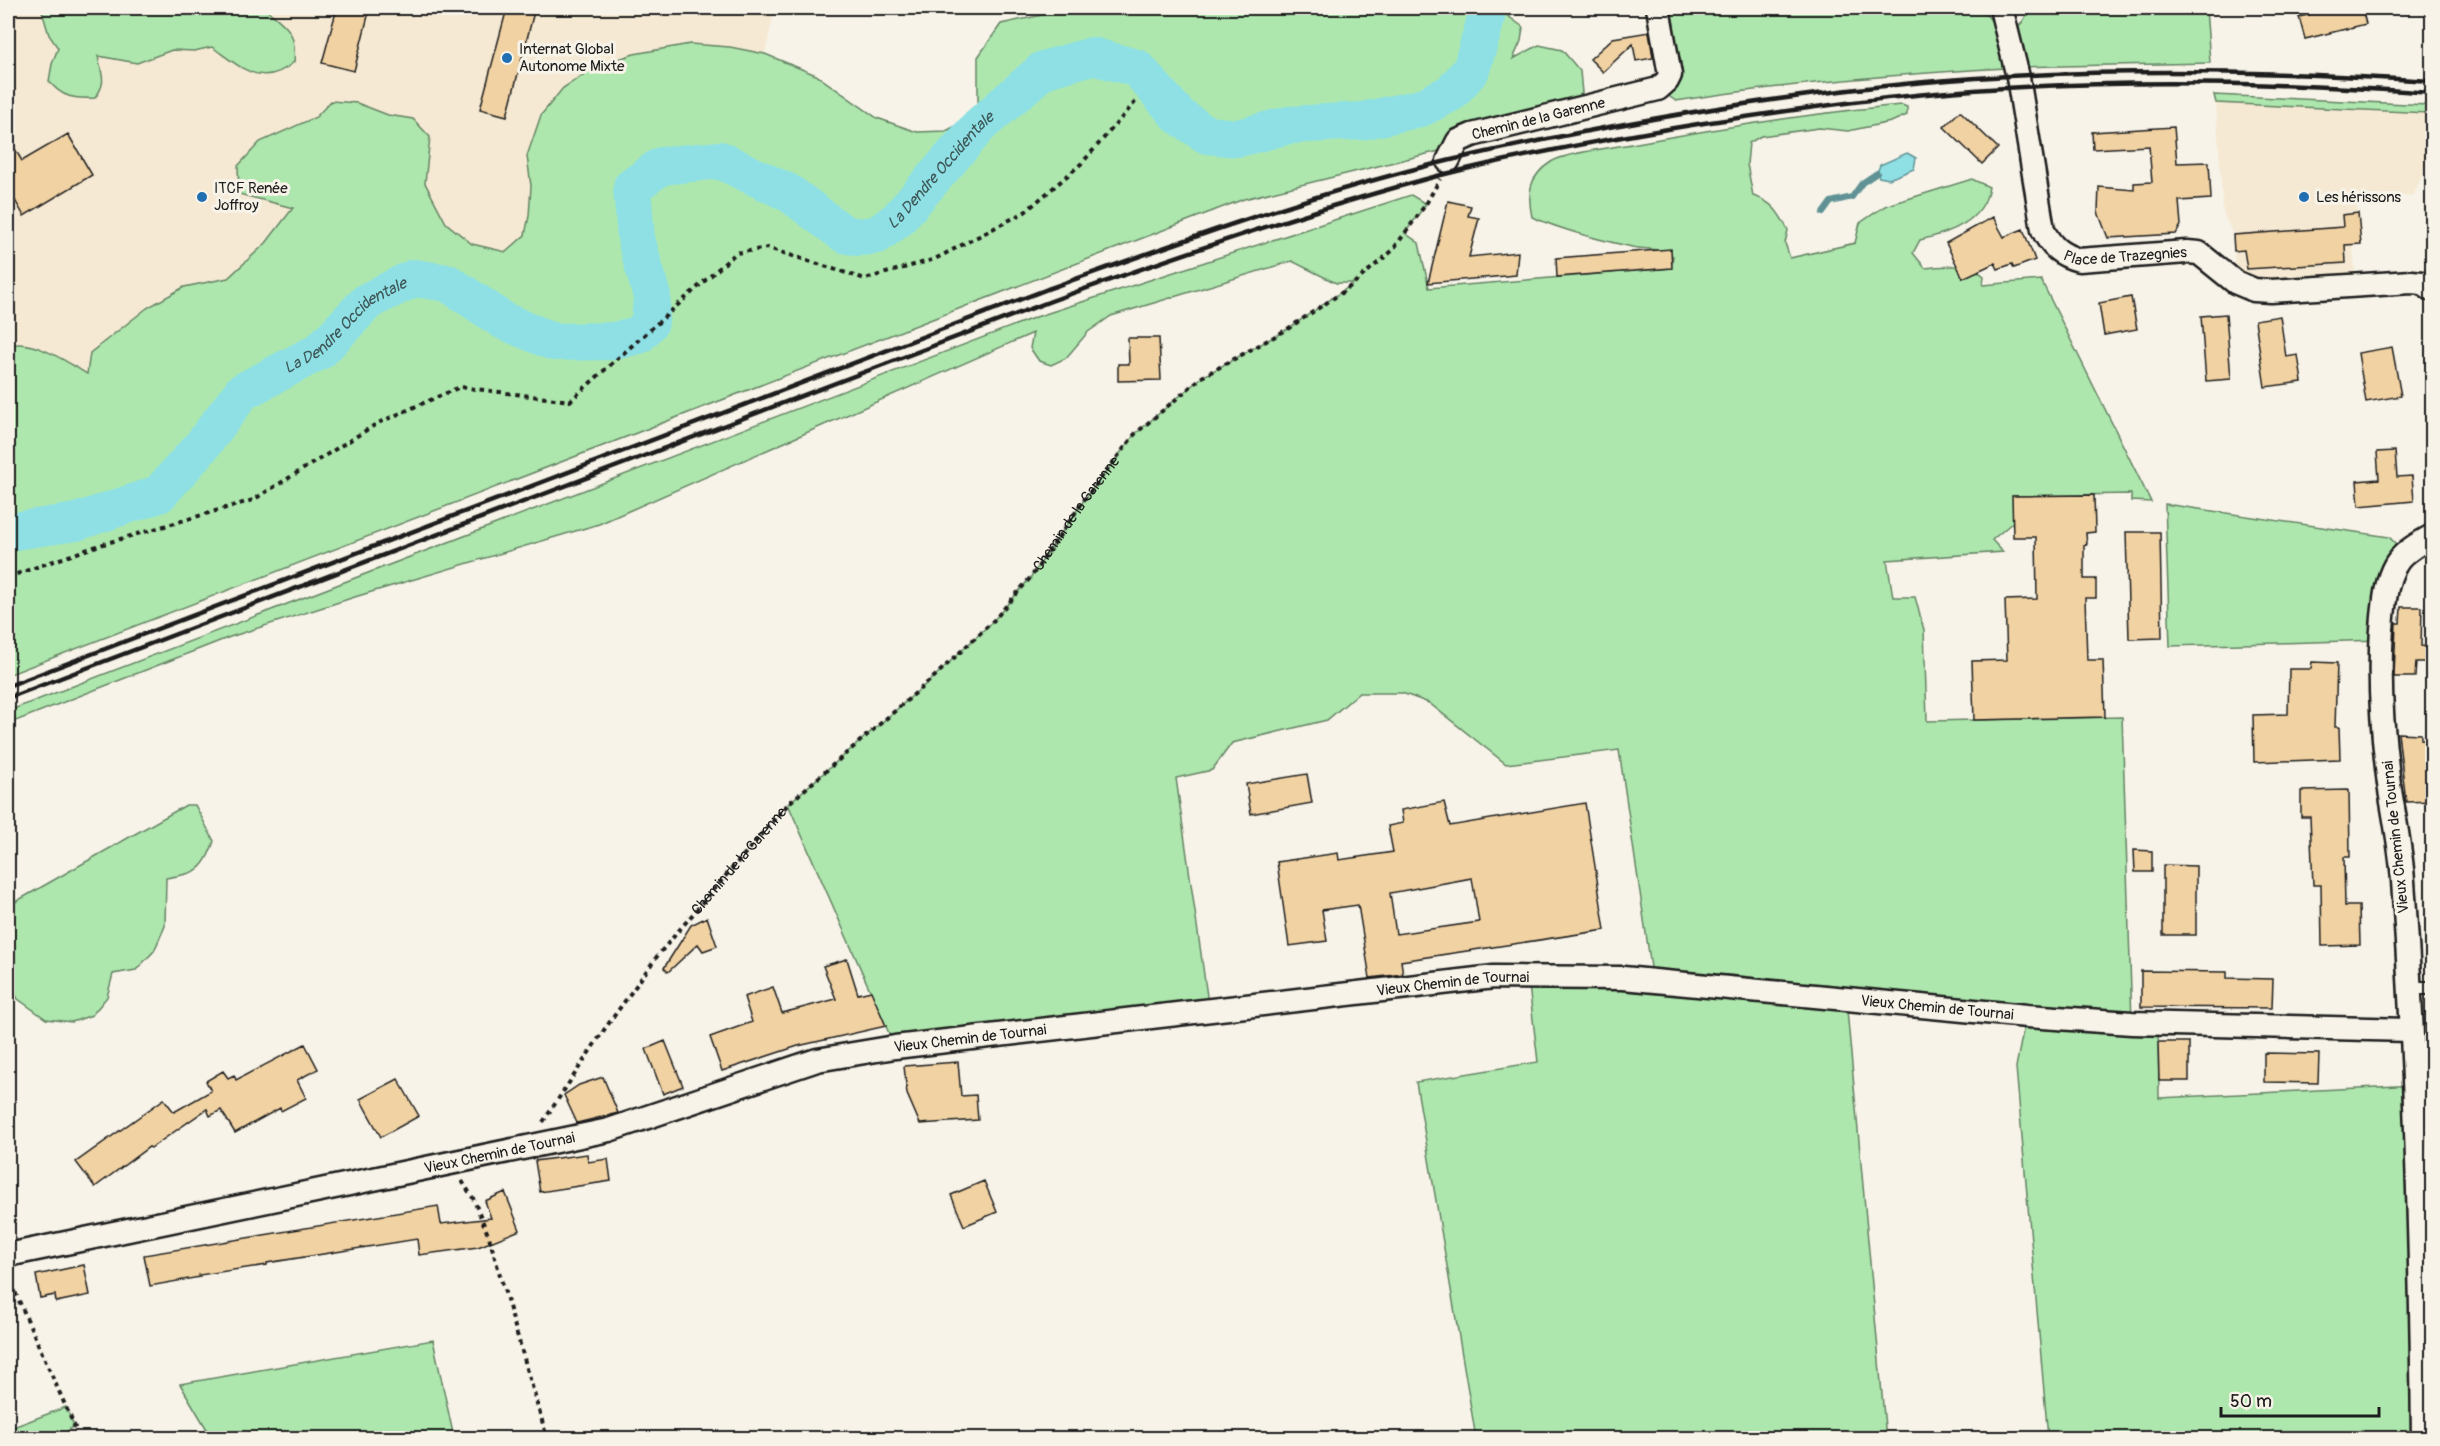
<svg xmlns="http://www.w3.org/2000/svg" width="2440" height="1446" font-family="Pangolin,sans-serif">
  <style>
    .built { fill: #f5e9d3 }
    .green { fill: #ade7ad; stroke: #648264; stroke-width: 1.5 }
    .water { fill: #8ee0e5; stroke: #609295; stroke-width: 1.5 }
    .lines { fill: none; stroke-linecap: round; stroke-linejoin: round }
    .stream { stroke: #609295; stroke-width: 6 }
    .river { stroke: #8ee0e5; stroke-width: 38 }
    .building { fill: #f1d2a3; stroke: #1c1c1c; stroke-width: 1.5; fill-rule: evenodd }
    .lane-casing { stroke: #1c1c1c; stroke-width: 16 }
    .street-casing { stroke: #1c1c1c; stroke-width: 27 }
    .path { stroke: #1c1c1c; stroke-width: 4; stroke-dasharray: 4.5 4.5; stroke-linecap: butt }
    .lane { stroke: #f7f3e8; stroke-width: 12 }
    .street { stroke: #f7f3e8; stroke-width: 22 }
    .rail { stroke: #1c1c1c; stroke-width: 4.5 }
    .poi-dot { fill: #1f6fb2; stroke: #f7f3e8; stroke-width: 2 }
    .labels { text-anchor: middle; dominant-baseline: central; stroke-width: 6; stroke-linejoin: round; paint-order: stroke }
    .poi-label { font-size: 15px; fill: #1c1c1c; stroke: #f7f3e8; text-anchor: start }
    .street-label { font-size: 15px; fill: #1c1c1c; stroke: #f7f3e8 }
    .water-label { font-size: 16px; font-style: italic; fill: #3e5758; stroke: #f7f3e8 }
  </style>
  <rect width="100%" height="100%" fill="#f7f3e8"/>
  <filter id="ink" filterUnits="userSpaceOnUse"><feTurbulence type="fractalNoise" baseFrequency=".0167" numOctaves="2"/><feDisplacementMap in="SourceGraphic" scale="12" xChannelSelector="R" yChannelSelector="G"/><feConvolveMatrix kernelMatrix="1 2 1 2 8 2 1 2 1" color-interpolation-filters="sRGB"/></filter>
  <g filter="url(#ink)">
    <path class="built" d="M 8,8 L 775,8 L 765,54 L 730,47 L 690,44 L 634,54 L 527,156 L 531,186 L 529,216 L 525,235 L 506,252 L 472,244 L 446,223 L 425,184 L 294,208 L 266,242 L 228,278 L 184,287 L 87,374 L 49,352 L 8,346 Z
      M 2216,103 L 2428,113 L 2427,163 L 2414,195 L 2357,199 L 2358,213 L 2353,245 L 2356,286 L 2271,291 L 2235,270 L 2233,235 L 2223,212 Z"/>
    <path class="green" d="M 41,8 L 264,8 C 286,25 297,31 294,62 C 262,90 239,66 212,47 L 194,51 L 172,50 L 137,63 L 98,56 C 101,75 108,81 95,98 C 75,99 62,98 49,81 L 52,64 L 58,48 L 49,35 Z
      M 1074,8 L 1497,8 L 1523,27 L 1521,41 L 1513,59 L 1539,45 L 1562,50 L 1580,71 L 1582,93 L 1570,110 L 1452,136 L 1439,151 L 1244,199 L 8,675 L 8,346 C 30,337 68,362 87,374 L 90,353 L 147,308 L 184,287 L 228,278 L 266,243 L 293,208 L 239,194 L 238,166 L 260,142 L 316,117 L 331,101 L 357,103 L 388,115 L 413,119 L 430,137 L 425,183 L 446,223 L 472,244 L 506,252 L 525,235 L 529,216 L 531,186 L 527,156 L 541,115 L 563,88 L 597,66 L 634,54 L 690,44 L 730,47 L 765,54 L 816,75 L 877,118 L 917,132 L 946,131 L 967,120 L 978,102 L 978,57 L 1001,24 Z
      M 1658,8 L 1975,8 C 1999,17 2002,46 2006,68 C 1896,74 1785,84 1676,101 L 1658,89 L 1667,81 Z
      M 2031,8 L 2206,8 L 2210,63 L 2018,67 L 2019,27 Z
      M 2214,95 L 2428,105 L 2428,113 L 2216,103 Z
      M 1902,105 L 1907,107 L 1907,115 L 1891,122 L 1848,131 L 1819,128 L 1761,136 L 1749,143 L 1747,164 L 1753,196 C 1772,201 1779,213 1788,230 L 1785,243 L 1790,258 L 1855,243 L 1860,223 L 1885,206 L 1972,179 L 1989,187 C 1984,221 1950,233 1920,240 L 1913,253 L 1925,268 C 1945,266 1969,262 1984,276 L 1983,285 L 2041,280 L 2151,502 L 2131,501 L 2131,494 L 2013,496 L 2013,522 L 1992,540 L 2003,552 L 1887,560 L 1893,597 L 1915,597 L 1924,630 L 1927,721 L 2122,717 L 2132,1022 L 2158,1023 L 2159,1098 L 2397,1086 L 2414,1086 L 2415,1093 L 2432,1092 L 2432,1438 L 2048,1438 L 2016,1067 L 2026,1016 L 1846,999 L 1886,1438 L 1476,1438 L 1416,1082 L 1538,1062 L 1528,977 L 1653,981 L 1619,750 L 1506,764 L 1429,703 L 1402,693 L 1359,693 L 1327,720 L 1232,743 L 1212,770 L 1176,778 L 1209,1010 L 895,1047 L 788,804 L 935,676 L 994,620 L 1031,577 L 1084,500 L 1135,434 L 1202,377 L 1286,330 L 1354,283 L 1336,283 L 1292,261 L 1111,316 L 1088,332 L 1066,358 L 1051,365 L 1039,361 L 1030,348 L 1033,333 L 599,524 L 358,596 L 230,637 L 8,724 L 8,711 L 1036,317 L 1411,195 L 1426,204 L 1405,233 L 1419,243 L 1429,288 L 1671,268 L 1673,256 C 1655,246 1646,251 1628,246 C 1596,239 1562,230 1532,217 C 1527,193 1529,176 1551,162 C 1565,153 1609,148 1626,145 C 1718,128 1810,113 1902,105 Z
      M 2165,504 L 2389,537 L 2404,552 L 2381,640 L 2170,646 Z
      M 186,805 L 195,805 L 214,841 C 204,871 197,873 166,878 L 165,926 L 154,951 L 136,970 L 113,974 L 107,997 L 92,1015 L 72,1022 L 46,1019 L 18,999 L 8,981 L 8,906 Z
      M 433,1340 L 454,1438 L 212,1438 L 180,1384 Z
      M 66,1407 L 74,1426 L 66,1432 L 68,1438 L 8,1438 L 8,1429 Z"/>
    <path class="water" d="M 1907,153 L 1916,158 L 1914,169 L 1889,179 L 1879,177 L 1877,173 L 1880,165 Z"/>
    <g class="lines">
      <path class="stream" d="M 1823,213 L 1831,202 L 1852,197 L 1862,183 L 1877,173"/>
      <path class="river" id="s1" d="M 8,532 L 76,522 L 159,494 L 201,447 L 242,392 L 320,351 L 368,301 L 414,278 L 448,283 L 504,321 L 554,342 L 614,341 L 639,335 L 650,322 L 652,296 L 636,239 L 632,187 L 661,166 L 720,160 L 789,193 L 844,234 L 859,237 L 877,235 L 897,220 L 979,126 L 1043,70 L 1092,56 L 1137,68 L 1179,116 L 1207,135 L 1238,138 L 1289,125 L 1362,121 L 1421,108 L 1451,93 L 1471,70 L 1486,19 L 1486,8"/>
    </g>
    <path class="building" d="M 337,8 L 370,8 L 354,71 L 322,63 Z
      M 507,8 L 535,8 L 507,116 L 480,109 Z
      M 2337,8 L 2362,8 L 2366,24 L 2305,39 L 2299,17 Z
      M 1649,32 L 1653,58 L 1636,61 L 1633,44 L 1603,72 L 1590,59 L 1613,38 Z
      M 1960,111 L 1998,148 L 1982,164 L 1944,127 Z
      M 2174,127 L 2177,163 L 2209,162 L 2211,199 L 2179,201 L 2181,225 L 2176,234 L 2108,238 L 2098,212 L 2099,187 L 2134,190 L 2134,183 L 2152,182 L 2149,146 L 2093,149 L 2092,132 Z
      M 68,134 L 92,175 L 24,216 L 8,188 L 8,137 L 22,161 Z
      M 1448,201 L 1471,206 L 1468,216 L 1479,218 L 1469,257 L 1518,252 L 1516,275 L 1428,283 Z
      M 2358,213 L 2361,244 L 2345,245 L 2346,263 L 2247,269 L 2244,250 L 2234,251 L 2233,235 L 2343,227 L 2342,215 Z
      M 1993,217 L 2004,237 L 2023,229 L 2035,260 L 2014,268 L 2012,264 L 1998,269 L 1995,263 L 1963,278 L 1946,243 Z
      M 1671,249 L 1672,268 L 1557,277 L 1556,258 Z
      M 2131,297 L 2137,329 L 2104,335 L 2099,303 Z
      M 2226,314 L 2231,379 L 2206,381 L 2201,316 Z
      M 2280,316 L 2286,357 L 2298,355 L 2302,382 L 2265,387 L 2255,320 Z
      M 1128,338 L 1159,338 L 1161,380 L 1118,381 L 1118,364 L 1129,364 Z
      M 2392,347 L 2401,396 L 2366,402 L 2358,353 Z
      M 2395,451 L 2397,477 L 2412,476 L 2414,501 L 2359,506 L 2357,481 L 2379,479 L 2377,452 Z
      M 2094,495 L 2095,532 L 2086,533 L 2087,544 L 2084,545 L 2084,579 L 2096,579 L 2096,598 L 2085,598 L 2087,660 L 2103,660 L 2105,717 L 1974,720 L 1972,661 L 2007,660 L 2005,600 L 2037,599 L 2036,537 L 2013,537 L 2012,496 Z
      M 2126,532 L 2160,532 L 2162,638 L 2129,639 Z
      M 2401,607 L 2422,607 L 2421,646 L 2433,647 L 2433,662 L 2416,662 L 2415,677 L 2394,677 L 2396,623 L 2400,623 Z
      M 2312,662 L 2337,663 L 2335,727 L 2339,727 L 2340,759 L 2254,762 L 2253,715 L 2288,714 L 2289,669 L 2311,669 Z
      M 2398,733 L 2421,734 L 2421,740 L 2433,740 L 2433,801 L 2406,802 Z
      M 1307,774 L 1312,803 L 1251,814 L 1246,784 Z
      M 2349,790 L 2350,857 L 2344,857 L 2345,906 L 2359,906 L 2360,945 L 2322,946 L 2321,885 L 2313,885 L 2310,817 L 2301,817 L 2301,791 Z
      M 1444,802 L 1450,826 L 1585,803 L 1605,930 L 1401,961 L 1403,974 L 1370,978 L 1358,905 L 1322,910 L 1327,941 L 1289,946 L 1277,862 L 1338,853 L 1339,860 L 1393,852 L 1388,826 L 1403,823 L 1401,810 ZM 1472,878 L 1479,922 L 1396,934 L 1390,893 Z
      M 2134,850 L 2152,851 L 2152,872 L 2135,872 Z
      M 2163,865 L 2196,866 L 2196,935 L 2163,935 Z
      M 707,917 L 717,946 L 703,951 L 698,944 L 668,972 L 664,968 L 691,925 Z
      M 847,959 L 858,994 L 871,991 L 886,1026 L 798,1046 L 722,1071 L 710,1037 L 752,1022 L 744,997 L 773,987 L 782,1013 L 836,999 L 823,966 Z
      M 2141,971 L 2227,972 L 2227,978 L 2273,979 L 2272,1008 L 2141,1007 Z
      M 665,1041 L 683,1086 L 663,1094 L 646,1049 Z
      M 2158,1042 L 2189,1042 L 2189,1081 L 2159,1081 Z
      M 305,1044 L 318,1069 L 297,1080 L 306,1098 L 281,1111 L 280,1108 L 235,1133 L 221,1110 L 210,1116 L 207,1109 L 151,1148 L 149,1147 L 95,1187 L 76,1162 L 164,1099 L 174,1112 L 211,1091 L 206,1081 L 223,1071 L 228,1078 L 234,1075 L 236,1080 Z
      M 2264,1053 L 2319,1054 L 2318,1083 L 2264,1082 Z
      M 958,1062 L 961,1096 L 976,1095 L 978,1120 L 920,1124 L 907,1094 L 904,1066 Z
      M 603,1077 L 618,1113 L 577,1123 L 564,1095 L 579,1085 Z
      M 398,1079 L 419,1116 L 381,1137 L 360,1099 Z
      M 587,1154 L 588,1162 L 608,1159 L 611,1181 L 540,1192 L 535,1161 Z
      M 984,1181 L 997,1212 L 964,1226 L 951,1195 Z
      M 505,1192 L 520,1230 L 478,1247 L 419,1255 L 417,1239 L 267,1263 L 267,1265 L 199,1275 L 200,1277 L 150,1286 L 144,1255 L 438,1206 L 441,1224 L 491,1218 L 485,1201 Z
      M 84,1265 L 90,1295 L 56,1302 L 55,1295 L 40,1298 L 36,1275 Z"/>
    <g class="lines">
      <defs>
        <path id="lane" d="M 2408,988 L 2432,988"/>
        <g id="street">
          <path id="s3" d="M 2001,8 L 2018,77 L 2043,230 C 2051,247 2061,255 2079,260 L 2187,252 L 2199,253 L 2235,282 L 2254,290 L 2271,291 L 2411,282 L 2422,283 L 2432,290"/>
          <path id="s4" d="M 1448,161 L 1458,141 L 1472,135 L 1658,89 L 1667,81 L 1670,75 L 1658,8"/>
          <path id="s5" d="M 8,1255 L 609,1130 L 817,1060 L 895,1047 L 1494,977 L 1623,978 L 2027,1016 L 2132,1023 L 2410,1030"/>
          <path d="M 2423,1438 C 2421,1253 2416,1066 2403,881 C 2401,849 2394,816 2389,784 C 2381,724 2377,659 2385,599 C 2390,562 2401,553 2432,536"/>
        </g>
      </defs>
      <use href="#lane" class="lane-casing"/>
      <use href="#street" class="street-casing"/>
      <g class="path">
        <path d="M 8,577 L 100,545 L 253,500 L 378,423 L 460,387 L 570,401 L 736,253 L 768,248 L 865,279 L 935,259 L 1025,212 L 1082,163 L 1137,100"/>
        <path id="s2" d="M 543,1122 L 604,1030 L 658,955 L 716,887 L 788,804 L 935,676 L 994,620 L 1031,577 L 1084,500 L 1135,434 L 1202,377 L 1286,330 L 1347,289 L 1392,251 L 1426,204 L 1440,179"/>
        <path d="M 462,1181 L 473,1198 L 489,1237 L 547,1438"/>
        <path d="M 8,1276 L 77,1432"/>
      </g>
      <use href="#lane" class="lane"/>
      <use href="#street" class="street"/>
      <path class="rail" d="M 8,686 L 1045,290 C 1179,242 1313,193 1451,160 C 1604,125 1758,98 1914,83 C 2086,67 2260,70 2432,81
        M 8,698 L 1051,301 C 1179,255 1309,210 1441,175 C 1526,154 1612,138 1698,124 C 1771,113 1843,102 1916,95 C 2087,78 2261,81 2432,93"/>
    </g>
  </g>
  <g class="poi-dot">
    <circle cx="507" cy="58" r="6"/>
    <circle cx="202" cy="197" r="6"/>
    <circle cx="2304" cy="197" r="6"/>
  </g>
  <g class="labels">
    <g class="poi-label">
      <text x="519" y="49">Internat Global<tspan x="519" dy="17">Autonome Mixte</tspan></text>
      <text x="214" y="188">ITCF Renée<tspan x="214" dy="17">Joffroy</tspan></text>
      <text x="2316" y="197">Les hérissons</text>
    </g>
    <g class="street-label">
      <text stroke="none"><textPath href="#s4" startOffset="106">Chemin de la Garenne</textPath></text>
      <text stroke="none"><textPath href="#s3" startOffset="321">Place de Trazegnies</textPath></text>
      <text stroke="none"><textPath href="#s2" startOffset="813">Chemin de la Garenne</textPath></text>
      <text transform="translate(2396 837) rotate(-96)">Vieux Chemin de Tournai</text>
      <text stroke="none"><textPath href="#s2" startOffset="327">Chemin de la Garenne</textPath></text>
      <text stroke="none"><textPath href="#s5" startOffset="1474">Vieux Chemin de Tournai</textPath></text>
      <text stroke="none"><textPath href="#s5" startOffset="1960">Vieux Chemin de Tournai</textPath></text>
      <text stroke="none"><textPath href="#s5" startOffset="988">Vieux Chemin de Tournai</textPath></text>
      <text stroke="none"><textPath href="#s5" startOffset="502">Vieux Chemin de Tournai</textPath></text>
    </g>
    <g class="water-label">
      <text stroke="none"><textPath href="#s1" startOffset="1258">La Dendre Occidentale</textPath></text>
      <text stroke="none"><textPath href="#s1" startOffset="412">La Dendre Occidentale</textPath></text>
    </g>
  </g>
  <rect width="2440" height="1446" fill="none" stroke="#f7f3e8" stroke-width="30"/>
  <rect x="15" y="15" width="2410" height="1416" fill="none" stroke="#1c1c1c" stroke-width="2" filter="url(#ink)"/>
  <path d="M2221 1407v9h158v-9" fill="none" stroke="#1c1c1c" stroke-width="3"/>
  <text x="2230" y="1407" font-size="18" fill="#1c1c1c" stroke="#f7f3e8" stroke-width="4.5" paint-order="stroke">50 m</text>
</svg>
